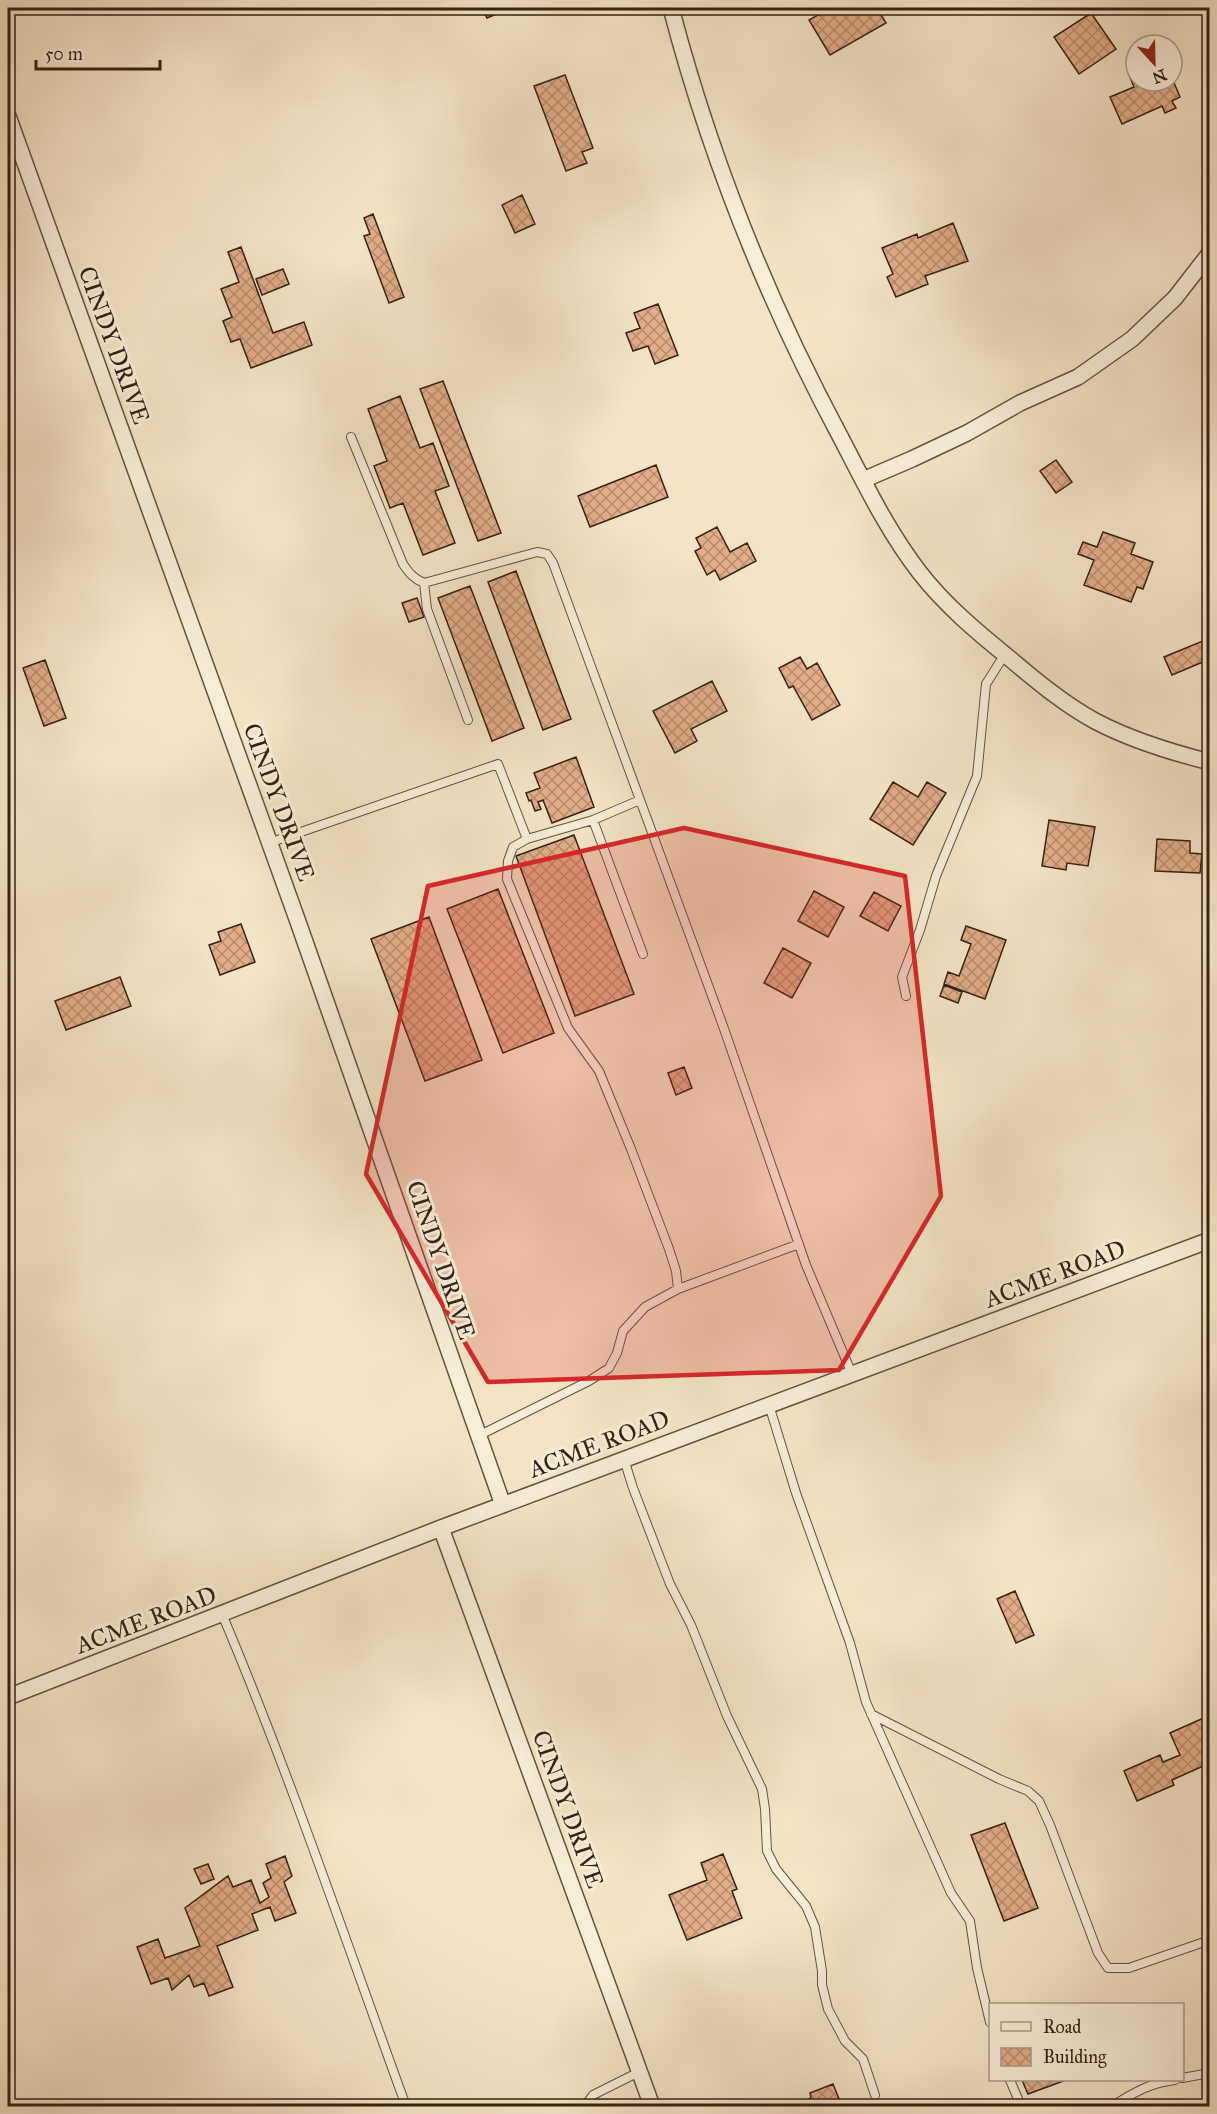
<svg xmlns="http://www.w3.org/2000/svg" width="1217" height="2114" font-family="'IM FELL Great Primer',serif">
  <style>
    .building { fill: url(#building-cross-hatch); stroke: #322214; stroke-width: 1.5 }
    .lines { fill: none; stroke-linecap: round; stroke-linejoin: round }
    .service-casing { stroke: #625340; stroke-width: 10 }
    .minor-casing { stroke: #625340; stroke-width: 18 }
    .service { stroke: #f7eed9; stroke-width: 8 }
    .minor { stroke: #f7eed9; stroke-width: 15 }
    .marked { fill: #d62828; fill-opacity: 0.2; stroke: #d62828; stroke-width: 4.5; stroke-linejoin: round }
    .labels { text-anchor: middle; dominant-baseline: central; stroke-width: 6; stroke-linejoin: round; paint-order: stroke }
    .street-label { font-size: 24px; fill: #322214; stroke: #f7eed9 }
  </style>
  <defs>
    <pattern id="building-cross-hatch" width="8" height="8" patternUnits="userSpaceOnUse" patternTransform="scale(1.5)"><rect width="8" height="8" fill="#e2ad87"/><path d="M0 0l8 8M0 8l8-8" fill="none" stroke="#b88c6d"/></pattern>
  </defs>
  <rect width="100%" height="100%" fill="#f3e5c4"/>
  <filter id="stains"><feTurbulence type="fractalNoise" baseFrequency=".00333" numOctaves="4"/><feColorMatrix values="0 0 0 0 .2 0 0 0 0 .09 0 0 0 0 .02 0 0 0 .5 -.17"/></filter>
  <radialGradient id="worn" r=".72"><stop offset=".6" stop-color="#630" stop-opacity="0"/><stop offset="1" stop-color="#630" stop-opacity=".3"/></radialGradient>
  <path class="building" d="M 482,8 L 511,8 L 487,18 Z
    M 830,8 L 877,8 L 886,23 L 830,55 L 809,20 Z
    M 1091,13 L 1116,49 L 1079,74 L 1054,37 Z
    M 1136,72 L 1136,81 L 1172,81 L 1172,78 L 1180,97 L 1172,101 L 1176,108 L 1165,113 L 1162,106 L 1122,124 L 1110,97 L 1134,87 L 1129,75 Z
    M 565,75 L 593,148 L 582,152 L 587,163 L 566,171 L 534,86 Z
    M 522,195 L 535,224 L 515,233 L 502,205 Z
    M 373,214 L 404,297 L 389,303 L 364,236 L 370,234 L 364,218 Z
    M 953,223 L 968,261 L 925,276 L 928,284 L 896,297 L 887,277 L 893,274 L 882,248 L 917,234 L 918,238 Z
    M 241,247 L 273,333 L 304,322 L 312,345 L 251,368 L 240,339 L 231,342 L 223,321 L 232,317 L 221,289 L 239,282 L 228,252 Z
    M 283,269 L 289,284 L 262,295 L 256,279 Z
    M 658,304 L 678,355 L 655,364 L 648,346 L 633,351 L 626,333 L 640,328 L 634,313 Z
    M 443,381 L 501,533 L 478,541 L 420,389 Z
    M 400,396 L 420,448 L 433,443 L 449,486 L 435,491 L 455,543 L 423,555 L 403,503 L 390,508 L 374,466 L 387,461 L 368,409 Z
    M 1056,460 L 1072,482 L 1056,493 L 1040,471 Z
    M 656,465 L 668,497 L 590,527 L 578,496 Z
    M 717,527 L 730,552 L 747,543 L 756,561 L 720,580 L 715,570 L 707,575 L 695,551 L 701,548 L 696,538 Z
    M 1103,532 L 1135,543 L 1131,554 L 1153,562 L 1143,589 L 1137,587 L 1131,602 L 1084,585 L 1094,560 L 1078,554 L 1083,542 L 1097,547 Z
    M 516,571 L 571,719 L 543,730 L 488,582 Z
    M 470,586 L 524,728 L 492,741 L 438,598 Z
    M 417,598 L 424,617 L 409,622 L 402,603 Z
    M 1210,638 L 1210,659 L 1172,675 L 1164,657 Z
    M 800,657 L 807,669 L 817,663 L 840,705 L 812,720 L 793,686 L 789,688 L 779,668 Z
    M 45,660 L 66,718 L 44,726 L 23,668 Z
    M 712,681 L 727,711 L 691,729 L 697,741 L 675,753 L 653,711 Z
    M 576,757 L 594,807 L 552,823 L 543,800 L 538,802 L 541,809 L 535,811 L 531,800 L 529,801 L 526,793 L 540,788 L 534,773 Z
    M 893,782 L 918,797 L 927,782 L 946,793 L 913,845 L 870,819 Z
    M 1049,820 L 1095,827 L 1088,866 L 1067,863 L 1066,870 L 1042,866 Z
    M 574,835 L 634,994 L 575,1016 L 516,856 Z
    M 1157,839 L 1190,841 L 1190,853 L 1202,854 L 1200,873 L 1155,871 Z
    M 498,889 L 554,1033 L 503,1053 L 447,909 Z
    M 814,891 L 844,907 L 828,937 L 798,921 Z
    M 874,892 L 901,906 L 888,931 L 860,916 Z
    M 429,917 L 482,1060 L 425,1081 L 371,939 Z
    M 241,924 L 255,962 L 220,975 L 209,945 L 221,941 L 218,932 Z
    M 966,926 L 1006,940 L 985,999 L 944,984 L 948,972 L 959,976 L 971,944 L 961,940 Z
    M 783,948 L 811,963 L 792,998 L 764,983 Z
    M 120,977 L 131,1006 L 66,1030 L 55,1001 Z
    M 944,985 L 962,992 L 958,1003 L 940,996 Z
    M 684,1067 L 692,1088 L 676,1095 L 668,1073 Z
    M 1015,1591 L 1034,1635 L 1016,1643 L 997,1599 Z
    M 1208,1716 L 1210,1721 L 1210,1763 L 1172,1780 L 1174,1785 L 1137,1801 L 1124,1771 L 1160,1755 L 1163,1762 L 1180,1755 L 1170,1733 Z
    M 1005,1823 L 1038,1908 L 1004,1921 L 971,1835 Z
    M 723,1854 L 737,1889 L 732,1891 L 742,1918 L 687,1940 L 669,1895 L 707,1880 L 701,1863 Z
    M 285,1856 L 292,1876 L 284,1882 L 296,1913 L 275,1921 L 270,1907 L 252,1914 L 258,1930 L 217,1946 L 233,1987 L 209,1996 L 204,1983 L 194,1987 L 189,1975 L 172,1990 L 168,1978 L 151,1984 L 137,1947 L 158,1939 L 165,1958 L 200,1946 L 185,1908 L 228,1876 L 233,1887 L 251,1880 L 260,1903 L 269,1897 L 263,1883 L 271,1878 L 266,1864 Z
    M 208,1864 L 214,1879 L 201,1884 L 194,1869 Z
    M 1022,2080 L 1066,2080 L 1028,2094 Z
    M 833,2084 L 842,2106 L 790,2106 L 811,2098 L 810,2093 Z"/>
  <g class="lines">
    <defs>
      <path id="service" d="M 351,437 L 403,564 C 409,573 414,579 424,583 L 537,552 L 547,554 L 553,563 L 722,1023 L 806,1265 L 852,1374
        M 424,583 L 427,609 L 468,720
        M 593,820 L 640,800
        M 527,839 L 513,847 L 508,861 L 507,879 L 568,1028 L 599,1071 L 631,1149 L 669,1249 L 676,1271 L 678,1289
        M 269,843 L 498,764 L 527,839 L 593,820 L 643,954
        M 906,996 L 902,977 L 920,930 L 936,876 L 977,776 L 986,684 L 1005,654
        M 769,1405 L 796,1493 L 850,1643 L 866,1702 L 951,1893 L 970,1921 L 977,1968 L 990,2022
        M 478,1436 L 589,1381 L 609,1368 L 617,1353 L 623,1331 L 645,1307 L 678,1289 L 799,1244
        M 624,1459 L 633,1488 L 670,1584 L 691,1625 L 727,1716 L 762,1789 L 765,1809 L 767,1851 L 776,1869 L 806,1906 L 815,1927 L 822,1971 L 822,1985 L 828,2009 L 845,2041 L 863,2059 L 875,2095
        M 222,1614 C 290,1775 346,1942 406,2106
        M 871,1714 L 999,1779 L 1028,1791 L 1039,1801 L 1050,1825 L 1098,1953 L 1108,1968 L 1129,1968 L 1210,1940
        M 1182,2078 L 1210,2073
        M 1010,2080 L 1021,2106
        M 585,2106 L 593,2095 L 639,2072
        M 1112,2106 C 1134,2093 1149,2083 1175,2080"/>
      <path id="minor" d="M 671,8 C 710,157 768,302 841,438 C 865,484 888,532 920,573 C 945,605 977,632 1008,657 C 1035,680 1064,704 1095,721 C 1131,740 1170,752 1210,762
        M 8,116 L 297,919 L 503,1505
        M 863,480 L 912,459 L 967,433 L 1020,403 L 1078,377 L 1132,339 L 1175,298 L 1210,253
        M 441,1528 L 652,2106
        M 8,1697 L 441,1528 L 1210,1240"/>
    </defs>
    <use href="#service" class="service-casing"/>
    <use href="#minor" class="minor-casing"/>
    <use href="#service" class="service"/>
    <use href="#minor" class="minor"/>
  </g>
  <path class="marked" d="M 684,828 L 905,876 L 941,1196 L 839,1370 L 488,1382 L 366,1174 L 428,886 Z"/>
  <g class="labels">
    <g class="street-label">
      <text transform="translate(114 345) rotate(70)">CINDY DRIVE</text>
      <text transform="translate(279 802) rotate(70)">CINDY DRIVE</text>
      <text transform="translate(441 1260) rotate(71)">CINDY DRIVE</text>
      <text transform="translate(1055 1274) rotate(-21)">ACME ROAD</text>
      <text transform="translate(599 1444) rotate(-21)">ACME ROAD</text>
      <text transform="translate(146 1620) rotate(-21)">ACME ROAD</text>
      <text transform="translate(568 1809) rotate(70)">CINDY DRIVE</text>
    </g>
  </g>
  <rect width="1217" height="2114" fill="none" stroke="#f3e5c4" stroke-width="30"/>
  <rect x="9" y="9" width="1199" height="2096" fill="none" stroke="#322214" stroke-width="3"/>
  <rect x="15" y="15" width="1187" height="2084" fill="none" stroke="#322214" stroke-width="1.5"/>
  <rect x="989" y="2003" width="195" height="78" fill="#f7eed9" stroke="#a89c8a" stroke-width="1.5"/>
  <rect x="1001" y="2022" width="30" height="9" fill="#f7eed9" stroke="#a89c8a" stroke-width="1.5"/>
  <text x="1043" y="2033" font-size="18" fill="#322214">Road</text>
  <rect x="1001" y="2048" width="30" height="18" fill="url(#building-cross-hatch)" stroke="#a89c8a" stroke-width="1.5"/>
  <text x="1043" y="2063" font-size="18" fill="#322214">Building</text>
  <g transform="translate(1154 63) rotate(158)"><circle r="28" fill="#f7eed9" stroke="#a89c8a" stroke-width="1.5"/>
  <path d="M0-4.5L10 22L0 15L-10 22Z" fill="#8f2418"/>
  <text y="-9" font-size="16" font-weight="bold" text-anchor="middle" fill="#322214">N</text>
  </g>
  <path d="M36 60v9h124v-9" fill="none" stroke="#322214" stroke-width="3"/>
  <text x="45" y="60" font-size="18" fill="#322214" stroke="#f7eed9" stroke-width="4.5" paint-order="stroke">50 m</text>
  <rect width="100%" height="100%" filter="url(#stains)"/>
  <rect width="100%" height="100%" fill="url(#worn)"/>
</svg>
